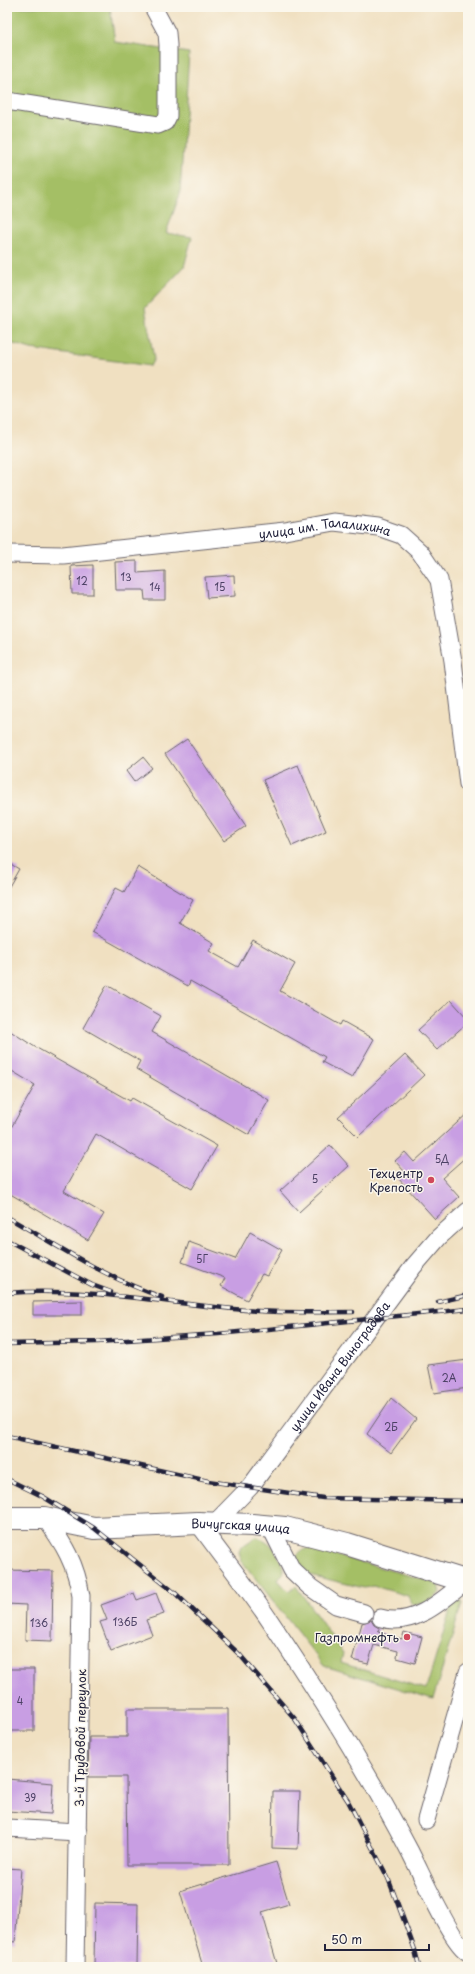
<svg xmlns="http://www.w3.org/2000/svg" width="475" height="1974" font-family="'Playpen Sans',sans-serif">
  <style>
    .green { fill: #a4bf65; stroke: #637050 }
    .building { fill: #c89ee3 }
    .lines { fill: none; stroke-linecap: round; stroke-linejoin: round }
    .minor-casing { stroke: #6a646a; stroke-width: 19 }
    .major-casing { stroke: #6a646a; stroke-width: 24 }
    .minor { stroke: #fff; stroke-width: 17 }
    .major { stroke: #fff; stroke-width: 22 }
    .rail-casing { stroke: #22223b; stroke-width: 4.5 }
    .rail { stroke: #fbf7ec; stroke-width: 3; stroke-dasharray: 9; stroke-linecap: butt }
    .poi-dot { fill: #d1495b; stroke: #fbf7ec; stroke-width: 1.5 }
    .labels { text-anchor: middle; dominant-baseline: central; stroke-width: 3; stroke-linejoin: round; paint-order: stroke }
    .number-label { font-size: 10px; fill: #4c4165 }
    .street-label { font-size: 12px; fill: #22223b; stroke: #fbf7ec }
    .poi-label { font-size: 12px; fill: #22223b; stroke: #fbf7ec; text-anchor: end }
  </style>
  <rect width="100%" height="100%" fill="#fbf7ec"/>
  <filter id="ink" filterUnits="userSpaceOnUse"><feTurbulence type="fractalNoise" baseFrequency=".025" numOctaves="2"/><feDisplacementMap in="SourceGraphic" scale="8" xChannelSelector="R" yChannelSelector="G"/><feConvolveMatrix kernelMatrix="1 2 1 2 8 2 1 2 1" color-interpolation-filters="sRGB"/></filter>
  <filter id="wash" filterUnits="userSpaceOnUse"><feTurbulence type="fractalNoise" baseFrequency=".012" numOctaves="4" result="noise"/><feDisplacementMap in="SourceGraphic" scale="16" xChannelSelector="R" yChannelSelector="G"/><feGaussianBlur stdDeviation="0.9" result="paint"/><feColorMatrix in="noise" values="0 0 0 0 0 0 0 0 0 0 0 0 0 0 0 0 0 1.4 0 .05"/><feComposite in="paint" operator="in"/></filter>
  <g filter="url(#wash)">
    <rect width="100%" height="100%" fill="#f0e0c1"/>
    <path class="green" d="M 7,7 L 110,7 L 115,42 L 189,53 L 180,194 L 166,233 L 192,237 L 184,267 L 145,308 L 154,359 L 150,366 L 31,349 L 7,342 Z
      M 256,1537 C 274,1541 280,1557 284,1572 L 278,1580 L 288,1591 L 296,1586 L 341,1650 L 343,1653 L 341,1663 L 426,1689 L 452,1604 L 456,1600 L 461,1601 L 462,1604 L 433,1699 L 324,1666 L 241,1560 L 239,1552 L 241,1547 Z
      M 309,1548 L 433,1582 L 438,1585 L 440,1592 C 434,1601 420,1607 411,1603 L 408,1596 L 374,1586 L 364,1588 L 305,1574 L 295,1561 C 297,1553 301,1550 309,1548 Z"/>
    <g id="blocks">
      <path class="building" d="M 137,561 L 137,573 L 165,571 L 165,600 L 145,600 L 144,590 L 116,590 L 115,562 Z
        M 93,565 L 93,594 L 72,594 L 71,566 Z
        M 234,575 L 235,596 L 207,598 L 205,577 Z
        M 187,739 L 246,826 L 224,841 L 165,754 Z
        M 143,757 L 152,768 L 134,782 L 126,771 Z
        M 298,765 L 326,831 L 292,846 L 263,780 Z
        M 7,862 L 19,869 L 7,890 Z
        M 138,867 L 193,900 L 180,923 L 214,943 L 209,951 L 238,967 L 253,940 L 295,964 L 280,991 L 340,1025 L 342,1021 L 374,1039 L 352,1078 L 322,1062 L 325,1057 L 190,981 L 188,986 L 92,932 L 116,888 L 124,892 Z
        M 107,985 L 161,1016 L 152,1032 L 269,1100 L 249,1135 L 136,1069 L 140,1061 L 83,1028 Z
        M 451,1000 L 468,1019 L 468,1022 L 437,1050 L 418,1030 Z
        M 7,1029 L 35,1047 L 130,1101 L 132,1098 L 217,1146 L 192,1189 L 96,1134 L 64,1191 L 104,1214 L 88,1240 L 7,1192 L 7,1135 L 35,1085 L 7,1068 Z
        M 405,1055 L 424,1075 L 358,1137 L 338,1117 Z
        M 468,1113 L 468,1155 L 442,1178 L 459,1197 L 435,1219 L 397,1177 L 404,1171 L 395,1161 L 405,1152 L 414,1162 Z
        M 330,1145 L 349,1166 L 299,1212 L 280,1191 Z
        M 250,1232 L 282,1250 L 267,1276 L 262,1274 L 247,1300 L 221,1286 L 225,1278 L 182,1262 L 189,1242 L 235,1259 Z
        M 82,1301 L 82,1315 L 33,1315 L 33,1302 Z
        M 468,1360 L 468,1388 L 434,1393 L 428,1365 Z
        M 391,1398 L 416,1419 L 391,1453 L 367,1434 Z
        M 7,1570 L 53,1571 L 52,1641 L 25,1640 L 26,1605 L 7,1604 Z
        M 134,1593 L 137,1600 L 156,1593 L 164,1614 L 146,1620 L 152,1635 L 111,1651 L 100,1622 L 107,1620 L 101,1605 Z
        M 371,1620 L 374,1625 L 379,1628 L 378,1632 L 402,1639 L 404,1632 L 422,1637 L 415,1663 L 397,1658 L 398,1651 L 374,1645 L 368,1664 L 352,1660 L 362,1623 Z
        M 7,1669 L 34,1669 L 34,1731 L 7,1731 Z
        M 127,1709 L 228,1709 L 229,1865 L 127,1865 L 126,1777 L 88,1777 L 89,1737 L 127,1737 Z
        M 7,1779 L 53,1783 L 51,1814 L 7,1811 Z
        M 273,1791 L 300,1791 L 298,1849 L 272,1848 Z
        M 276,1862 L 289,1904 L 262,1912 L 278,1967 L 203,1967 L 180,1891 Z
        M 7,1868 L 21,1869 L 15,1942 L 7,1941 Z
        M 95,1903 L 138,1904 L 137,1967 L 94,1966 Z"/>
    </g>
  </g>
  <g filter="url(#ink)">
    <use href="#blocks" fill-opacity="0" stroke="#6a646a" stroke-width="1"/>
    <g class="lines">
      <defs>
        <g id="minor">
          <path d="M 7,101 L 158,125 L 165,122 L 168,116 L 168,45 L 167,33 L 153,7"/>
          <path id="s1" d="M 7,554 L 63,555 L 285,531 L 334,522 L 378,527 L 401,535 L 420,552 L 439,580 L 453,661 L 468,784"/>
          <path d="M 45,1518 C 64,1544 76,1564 81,1596 L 75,1967"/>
          <path d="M 198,1523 C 222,1556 247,1587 270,1621 C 319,1694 367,1770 408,1848 C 419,1868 452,1945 468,1952"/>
          <path id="s2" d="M 214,1524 L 250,1487 L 413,1267 L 439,1237 L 468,1211"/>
          <path d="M 270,1526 L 292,1570 L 310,1587 L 336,1605 L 364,1613"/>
          <path d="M 381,1618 C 413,1628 443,1600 465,1582"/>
          <path d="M 426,1820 L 468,1672"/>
          <path d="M 7,1828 L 78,1832"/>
        </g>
        <g id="major">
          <path id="s3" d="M 7,1518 L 45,1518 L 94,1528 L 198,1523 L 252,1525 L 285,1528 L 347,1544 L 468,1582"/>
        </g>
      </defs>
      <use href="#minor" class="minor-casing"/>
      <use href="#major" class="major-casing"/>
      <use href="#minor" class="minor"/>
      <use href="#major" class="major"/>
      <defs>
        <path id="rail" d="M 7,1217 C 57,1245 107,1279 162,1297
          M 7,1240 L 92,1285 L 111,1292
          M 7,1293 C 91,1287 175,1305 258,1311 C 289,1313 321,1312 353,1312
          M 438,1302 L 468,1295
          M 7,1344 L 97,1342 L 218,1334 L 468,1309
          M 7,1436 L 208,1481 L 323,1498 L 468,1501
          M 7,1479 L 42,1496 L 94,1528 L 174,1592 L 240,1655 L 295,1719 L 348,1801 L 388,1878 L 415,1950 L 419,1967"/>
      </defs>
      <use href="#rail" class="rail-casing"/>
      <use href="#rail" class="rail"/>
    </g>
  </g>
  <g class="poi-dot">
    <circle cx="431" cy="1180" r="4"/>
    <circle cx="407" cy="1637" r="4"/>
  </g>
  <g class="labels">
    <g class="number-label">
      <text x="126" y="576">13</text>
      <text x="82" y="580">12</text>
      <text x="155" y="586">14</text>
      <text x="220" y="586">15</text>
      <text x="442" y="1158">5Д</text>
      <text x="315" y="1178">5</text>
      <text x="202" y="1258">5Г</text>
      <text x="449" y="1377">2А</text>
      <text x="391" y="1426">2Б</text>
      <text x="125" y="1621">136Б</text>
      <text x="39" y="1622">136</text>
      <text x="20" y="1700">4</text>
      <text x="30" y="1797">39</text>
    </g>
    <g class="street-label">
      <text stroke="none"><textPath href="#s1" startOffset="320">улица им. Талалихина</textPath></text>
      <text stroke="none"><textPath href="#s2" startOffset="202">улица Ивана Виноградова</textPath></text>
      <text stroke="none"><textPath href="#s3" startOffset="235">Вичугская улица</textPath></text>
      <text transform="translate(80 1738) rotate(-89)">3-й Трудовой переулок</text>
    </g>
    <g class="poi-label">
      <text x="423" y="1173">Техцентр<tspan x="423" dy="14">Крепость</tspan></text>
      <text x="399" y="1637">Газпромнефть</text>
    </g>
  </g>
  <rect width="475" height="1974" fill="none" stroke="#fbf7ec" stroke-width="24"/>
  <path d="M325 1944v6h104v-6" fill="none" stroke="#22223b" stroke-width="2"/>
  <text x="331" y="1944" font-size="12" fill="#22223b" stroke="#fbf7ec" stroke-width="3" paint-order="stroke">50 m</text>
</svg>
